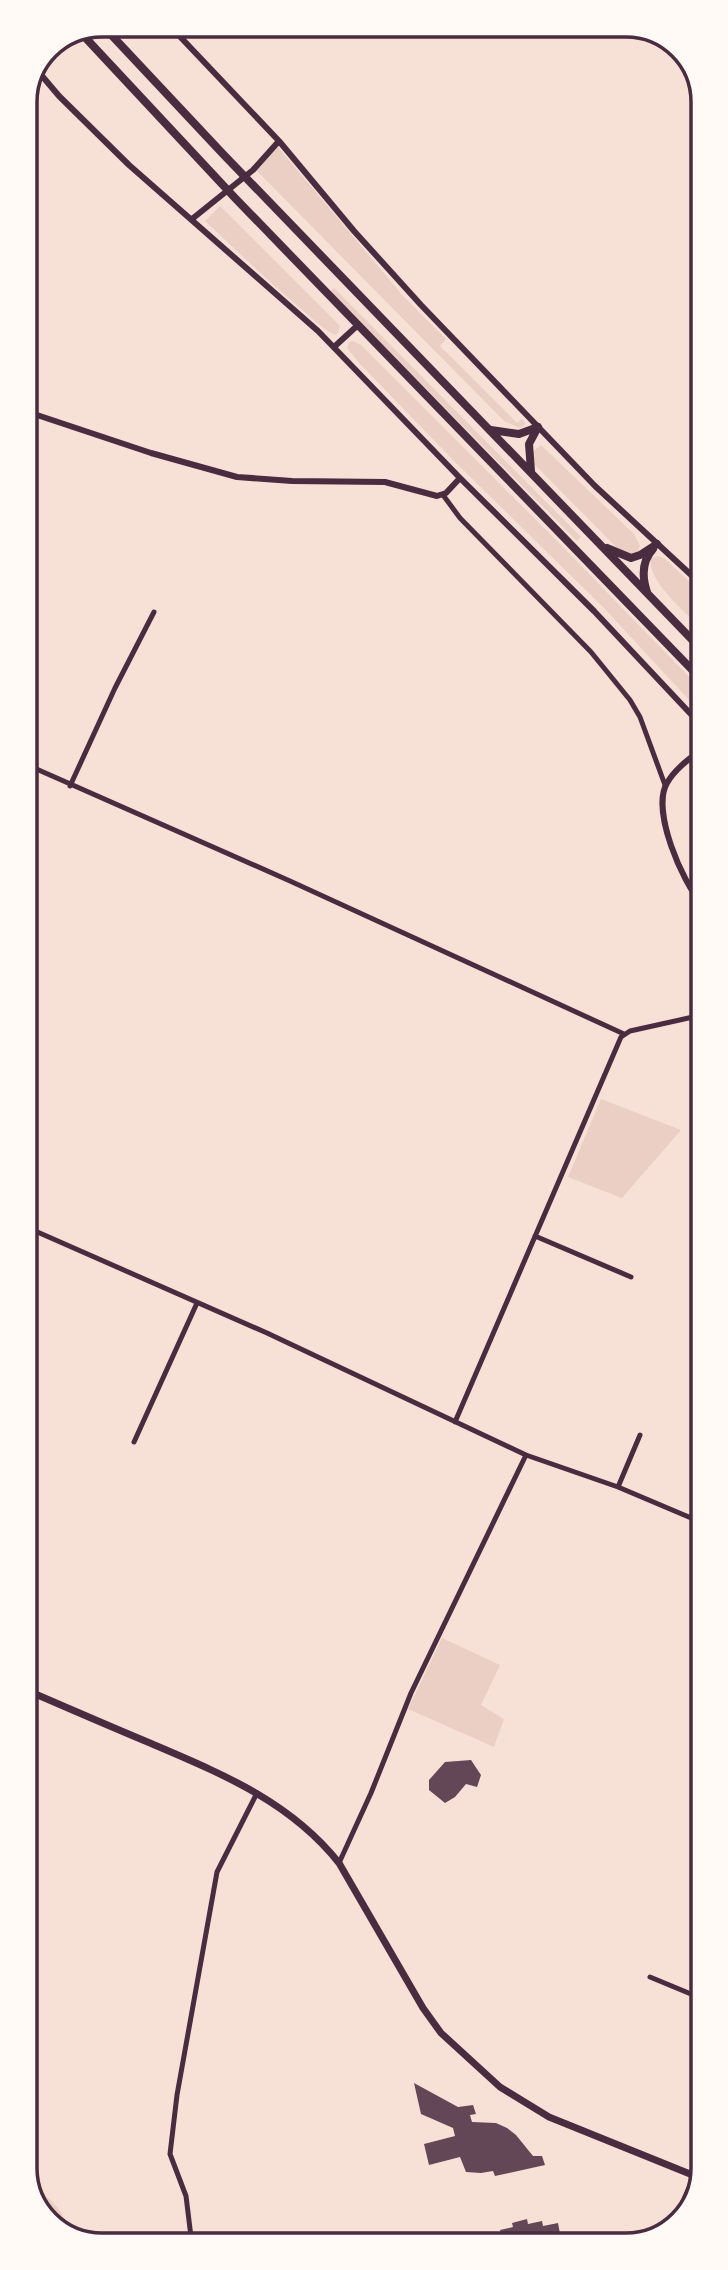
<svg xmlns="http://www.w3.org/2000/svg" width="728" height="2270" font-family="Lato,sans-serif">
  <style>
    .green { fill: #ebcfc5 }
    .building { fill: #644757 }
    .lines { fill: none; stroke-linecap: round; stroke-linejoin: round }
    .minor { stroke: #4a2c40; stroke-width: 5 }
    .tertiary { stroke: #4a2c40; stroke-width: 6 }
    .secondary { stroke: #4a2c40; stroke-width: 7 }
    .trunk { stroke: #4a2c40; stroke-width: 8 }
    .rim { fill: none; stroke: #4a2c40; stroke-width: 3.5 }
  </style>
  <rect width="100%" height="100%" fill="#f7e1d7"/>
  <path class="green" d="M 278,147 L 404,297 L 446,339 L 440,346 L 517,423 L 522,419 L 526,424 L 520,428 L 504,421 L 255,169 Z
    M 220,206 L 340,326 L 338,333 L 335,335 C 322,329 311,317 300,308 C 267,280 236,250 205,221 Z
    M 334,288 L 581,537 L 577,541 L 330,292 Z
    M 353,341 L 361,345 L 563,547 L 702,690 L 702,714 L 604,608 L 452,459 L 360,364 L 347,348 L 349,342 Z
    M 541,445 L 634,534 L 640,546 L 637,553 L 631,554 L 617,548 L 534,464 L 532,452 Z
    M 658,556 L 664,558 L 702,593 L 702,629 C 687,614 646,580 651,558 Z
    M 601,1099 L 681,1130 L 622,1198 L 568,1177 Z
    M 442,1638 L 500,1665 L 481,1705 L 504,1719 L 494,1747 L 408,1709 Z
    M 27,2187 C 50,2195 64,2209 69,2234 L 51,2226 Z"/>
  <path class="building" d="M 471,1760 L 481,1775 L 477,1787 L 466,1784 L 455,1797 L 445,1803 L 429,1790 L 429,1780 L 445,1762 Z
    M 414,2083 L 458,2107 L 473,2105 L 476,2114 L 470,2115 L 472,2122 L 496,2123 L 507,2128 L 516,2135 L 533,2156 L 542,2156 L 545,2165 L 495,2176 L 493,2171 L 481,2173 L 466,2172 L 460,2157 L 429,2165 L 424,2144 L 455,2136 L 453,2128 L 421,2114 Z
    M 527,2219 L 528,2224 L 542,2221 L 543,2226 L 558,2223 L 561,2239 L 540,2243 L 533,2243 L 533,2241 L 518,2243 L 517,2240 L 503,2243 L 500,2230 L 513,2227 L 512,2223 Z"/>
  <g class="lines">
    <path class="minor" d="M 443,495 L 460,518 L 591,652 L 630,700 L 640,717 L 665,785
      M 25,764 L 290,881 L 624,1034
      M 70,786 L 115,688 L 154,612
      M 26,1227 L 267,1333 L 526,1455 L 618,1487 L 703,1523
      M 535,1236 L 631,1277
      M 455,1422 L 621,1037 L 630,1031 L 702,1015
      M 134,1442 L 197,1303
      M 618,1487 L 640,1435
      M 691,1518 L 703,1489
      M 339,1863 L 371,1793 L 411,1693 L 526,1455
      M 650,1977 L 703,1999
      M 673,2225 L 703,2155
      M 192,2245 L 186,2196 L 170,2154 L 177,2095 L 217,1872 L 257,1793"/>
    <path class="tertiary" d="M 169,25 L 279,141 L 354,231 L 421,305 L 595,486 L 702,585
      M 37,70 L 59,96 L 129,165 L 318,331 L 460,478 L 594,611 L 702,726
      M 192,219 L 253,170 L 279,141
      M 334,347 L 358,325
      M 25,411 L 151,453 L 237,477 L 292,481 L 385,482 L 437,496 L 446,493 L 460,478
      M 702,749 C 689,759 675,769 667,783 C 651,810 682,882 702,904"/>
    <path class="secondary" d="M 26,1690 C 68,1708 109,1726 150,1743 C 220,1773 290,1801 339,1863 L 423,2008 L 441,2033 L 500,2087 L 549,2117 L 700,2178"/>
    <path class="trunk" d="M 102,25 L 223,154 L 702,650
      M 81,33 L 235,198 L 702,680
      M 491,430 L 519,434 L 538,427
      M 531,471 L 529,444 L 538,427
      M 607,548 L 631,558 L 640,555 L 657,544
      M 647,592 C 642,577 642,561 653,549"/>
  </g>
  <path d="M0 0H728V2270H0ZM102 37H626A65 65 0 0 1 691 102V2168A65 65 0 0 1 626 2233H102A65 65 0 0 1 37 2168V102A65 65 0 0 1 102 37Z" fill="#fffaf5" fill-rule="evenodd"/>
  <path class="rim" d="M102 37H626A65 65 0 0 1 691 102V2168A65 65 0 0 1 626 2233H102A65 65 0 0 1 37 2168V102A65 65 0 0 1 102 37Z"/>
</svg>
